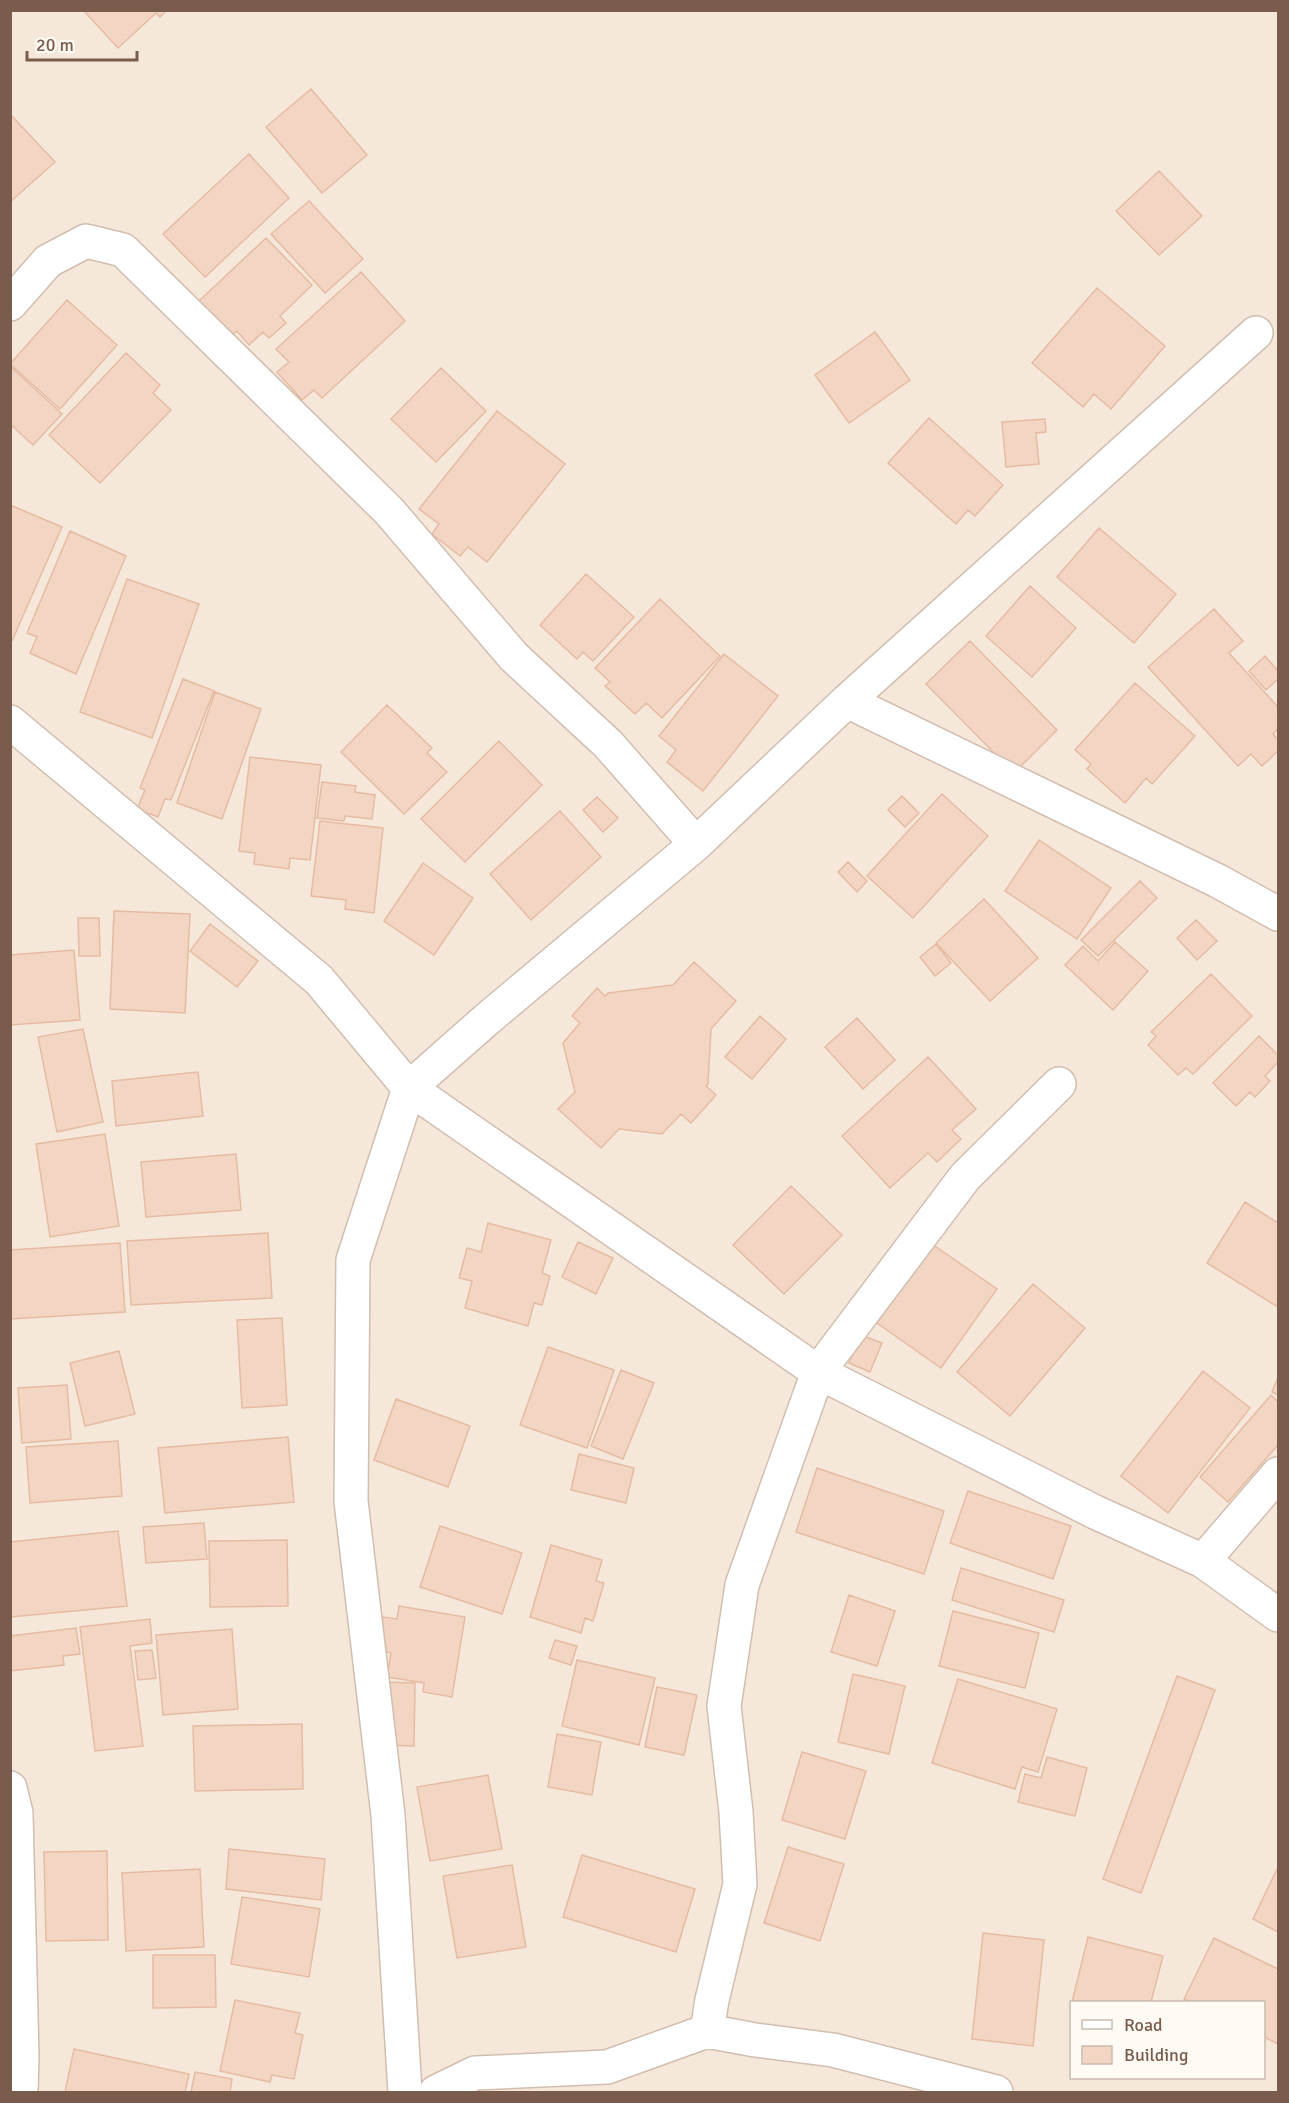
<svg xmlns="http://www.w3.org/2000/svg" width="1289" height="2103" font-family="Signika,sans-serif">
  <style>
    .residential { fill: #f5e8da; fill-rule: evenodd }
    .building { fill: #f3d5c3; stroke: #e6bba3; stroke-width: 1.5 }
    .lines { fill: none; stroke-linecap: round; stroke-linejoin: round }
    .minor-casing { stroke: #d1beb0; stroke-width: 36 }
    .minor { stroke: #fff; stroke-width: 33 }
  </style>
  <rect width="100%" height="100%" fill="#fdf6ec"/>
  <path class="residential" d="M 11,11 L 1278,11 L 1278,2092 L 11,2092 ZM 1072,2002 L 1264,2002 L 1264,2078 L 1072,2078 Z"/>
  <path class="building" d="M 83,10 L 167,10 L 160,17 L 156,13 L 118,48 Z
    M 311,89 L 367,155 L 322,193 L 266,127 Z
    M 10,114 L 55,162 L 10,202 Z
    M 249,154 L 289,198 L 205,277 L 163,234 Z
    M 1159,171 L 1202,216 L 1159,255 L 1116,211 Z
    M 309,201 L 363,259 L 325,293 L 271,234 Z
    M 266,238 L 312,285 L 280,316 L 286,323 L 269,338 L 263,332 L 249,345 L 237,331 L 227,339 L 198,309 L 203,305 L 199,301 Z
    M 361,272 L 405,321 L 322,398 L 314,390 L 302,400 L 277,372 L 289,362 L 276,349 Z
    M 1097,288 L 1165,346 L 1111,409 L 1094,394 L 1083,407 L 1032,363 Z
    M 67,300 L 117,345 L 60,409 L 10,364 Z
    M 875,332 L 910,380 L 849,423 L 815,375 Z
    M 126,353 L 160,385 L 153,393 L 171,410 L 100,483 L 49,435 Z
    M 10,366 L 62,414 L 33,445 L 10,424 Z
    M 441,368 L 486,411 L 436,462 L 391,419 Z
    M 497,411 L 565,464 L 487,562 L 468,547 L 460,556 L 432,534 L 439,524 L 419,509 Z
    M 929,418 L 1003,485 L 975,516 L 968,510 L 956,524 L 888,463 Z
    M 1045,419 L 1046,432 L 1036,433 L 1039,464 L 1006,467 L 1002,422 Z
    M 10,505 L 62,527 L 12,641 L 10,640 Z
    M 1099,528 L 1176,594 L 1134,643 L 1057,577 Z
    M 70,531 L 126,556 L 76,674 L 30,653 L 37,637 L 27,633 Z
    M 586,574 L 634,617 L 593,661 L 583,652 L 577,659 L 540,625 Z
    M 127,579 L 199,604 L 152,738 L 80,712 Z
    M 1030,586 L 1076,628 L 1032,677 L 986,636 Z
    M 660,599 L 720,656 L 662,718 L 646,703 L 635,714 L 605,686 L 610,682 L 595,668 Z
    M 1214,609 L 1243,641 L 1229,653 L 1278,707 L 1278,729 L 1273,734 L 1278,740 L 1278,751 L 1262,766 L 1251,754 L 1238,766 L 1148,667 Z
    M 970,641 L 1057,730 L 1014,773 L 926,684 Z
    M 724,654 L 778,696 L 703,791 L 667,762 L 676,750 L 659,736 Z
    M 1265,656 L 1278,671 L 1278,679 L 1266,690 L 1249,671 Z
    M 183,679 L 214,691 L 171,800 L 165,799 L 158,817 L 137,809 L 145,790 L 140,788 Z
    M 1135,683 L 1195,736 L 1152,784 L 1146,778 L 1125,803 L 1087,769 L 1091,764 L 1075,750 Z
    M 215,692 L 261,709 L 222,819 L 177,803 Z
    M 387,705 L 432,748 L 427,753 L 447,772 L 404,814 L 341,752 Z
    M 499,741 L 542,785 L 465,862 L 421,819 Z
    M 250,757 L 321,765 L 310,860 L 290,858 L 289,869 L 254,864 L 255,853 L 239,851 Z
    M 322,782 L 356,786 L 355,792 L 375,795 L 372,819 L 345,816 L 344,821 L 317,818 Z
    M 942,794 L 988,836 L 913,918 L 867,876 Z
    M 902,796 L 919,813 L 905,827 L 888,810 Z
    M 597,797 L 618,818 L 603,832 L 583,810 Z
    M 560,811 L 601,857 L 531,920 L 490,874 Z
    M 320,821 L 383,828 L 374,913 L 345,909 L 346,900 L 311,896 Z
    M 1039,840 L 1111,888 L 1077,939 L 1005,891 Z
    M 848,862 L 867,881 L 857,892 L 838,872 Z
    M 423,863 L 473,898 L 434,955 L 384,921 Z
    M 1140,881 L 1157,898 L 1098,956 L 1081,940 Z
    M 984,899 L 1038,958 L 990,1001 L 936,943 Z
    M 114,911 L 190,914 L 185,1013 L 110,1009 Z
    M 78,918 L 99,918 L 100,956 L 79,956 Z
    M 1196,920 L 1217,941 L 1197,960 L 1177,938 Z
    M 210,924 L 258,961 L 237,987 L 190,951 Z
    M 1115,942 L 1148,971 L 1113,1010 L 1065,965 L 1083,946 L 1098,961 Z
    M 936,944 L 951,963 L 935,976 L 920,957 Z
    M 74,950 L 80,1020 L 10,1025 L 10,955 Z
    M 694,962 L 736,1001 L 711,1029 L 708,1084 L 706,1086 L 716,1095 L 691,1123 L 681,1114 L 662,1134 L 619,1129 L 601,1148 L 558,1109 L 575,1092 L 563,1043 L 580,1023 L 572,1016 L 597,988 L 605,996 L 608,993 L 673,985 Z
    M 1211,974 L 1252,1016 L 1193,1074 L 1186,1068 L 1178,1075 L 1148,1045 L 1156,1036 L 1151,1032 Z
    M 760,1016 L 786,1039 L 752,1079 L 725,1057 Z
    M 857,1018 L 895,1060 L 863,1089 L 825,1047 Z
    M 83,1029 L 103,1122 L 57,1132 L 38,1037 Z
    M 1259,1036 L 1278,1055 L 1278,1062 L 1265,1076 L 1270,1081 L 1255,1097 L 1250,1092 L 1236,1106 L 1213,1083 Z
    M 928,1057 L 976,1109 L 952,1130 L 961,1139 L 937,1162 L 928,1153 L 890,1188 L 842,1136 Z
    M 198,1072 L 203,1116 L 116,1126 L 112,1081 Z
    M 105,1134 L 119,1226 L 50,1237 L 36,1144 Z
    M 236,1154 L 241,1210 L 146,1217 L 141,1162 Z
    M 791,1186 L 842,1235 L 784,1294 L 733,1245 Z
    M 1245,1202 L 1278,1223 L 1278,1307 L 1207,1263 Z
    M 488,1223 L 551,1240 L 542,1273 L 550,1276 L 542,1305 L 534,1303 L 528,1326 L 465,1308 L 472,1281 L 459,1278 L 467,1248 L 481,1252 Z
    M 268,1233 L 272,1298 L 131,1305 L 127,1241 Z
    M 578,1242 L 613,1258 L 596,1294 L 562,1277 Z
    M 120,1243 L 125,1312 L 10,1319 L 10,1250 Z
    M 932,1244 L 997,1289 L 941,1368 L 877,1323 Z
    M 1033,1284 L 1085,1328 L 1010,1416 L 957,1372 Z
    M 282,1318 L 287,1405 L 242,1408 L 237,1320 Z
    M 861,1335 L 882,1343 L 870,1372 L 849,1363 Z
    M 548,1347 L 614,1370 L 587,1448 L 520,1425 Z
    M 119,1351 L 135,1414 L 85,1426 L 70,1363 Z
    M 621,1370 L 654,1383 L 623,1459 L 591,1446 Z
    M 1203,1371 L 1250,1408 L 1168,1513 L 1121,1476 Z
    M 1278,1377 L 1278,1395 L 1272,1392 Z
    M 67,1385 L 71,1439 L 22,1443 L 18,1388 Z
    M 1271,1395 L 1278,1402 L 1278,1445 L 1228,1502 L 1200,1477 Z
    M 396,1399 L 470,1426 L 448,1487 L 374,1460 Z
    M 288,1437 L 294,1502 L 165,1513 L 158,1448 Z
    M 118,1441 L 122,1496 L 30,1503 L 26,1447 Z
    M 579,1454 L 634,1468 L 626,1503 L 571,1490 Z
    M 817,1468 L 944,1511 L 924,1574 L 796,1532 Z
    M 968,1491 L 1071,1526 L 1053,1579 L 950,1543 Z
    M 204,1523 L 207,1559 L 146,1563 L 143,1527 Z
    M 440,1526 L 522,1553 L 502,1614 L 420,1587 Z
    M 118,1531 L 127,1606 L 11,1617 L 10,1542 Z
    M 287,1540 L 288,1606 L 210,1607 L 209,1541 Z
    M 551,1545 L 602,1560 L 596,1581 L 604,1583 L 593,1621 L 585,1618 L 581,1633 L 530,1617 Z
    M 961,1568 L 1064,1600 L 1054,1632 L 952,1600 Z
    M 849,1595 L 895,1611 L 877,1666 L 831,1652 Z
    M 399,1606 L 465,1617 L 452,1697 L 423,1692 L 424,1683 L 387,1677 L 391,1653 L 377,1650 L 383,1617 L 397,1619 Z
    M 953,1611 L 1039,1633 L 1025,1688 L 939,1666 Z
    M 150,1619 L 152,1643 L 130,1646 L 143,1746 L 95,1751 L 80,1627 Z
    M 76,1628 L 80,1654 L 63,1656 L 64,1665 L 10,1671 L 10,1636 Z
    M 232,1629 L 238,1709 L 163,1715 L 156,1635 Z
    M 555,1640 L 577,1646 L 571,1665 L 549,1658 Z
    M 152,1650 L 156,1678 L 138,1680 L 135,1651 Z
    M 577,1660 L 655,1678 L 639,1745 L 562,1726 Z
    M 853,1674 L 905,1686 L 889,1754 L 838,1742 Z
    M 1177,1676 L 1215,1690 L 1141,1893 L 1103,1879 Z
    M 958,1679 L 1057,1709 L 1038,1772 L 1022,1767 L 1015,1789 L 932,1763 Z
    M 384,1682 L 415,1683 L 414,1746 L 382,1745 Z
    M 657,1687 L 697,1695 L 684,1755 L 645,1747 Z
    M 302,1724 L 303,1789 L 195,1791 L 193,1726 Z
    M 557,1734 L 601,1742 L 592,1795 L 548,1787 Z
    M 802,1752 L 866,1771 L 845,1839 L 782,1820 Z
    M 1047,1757 L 1087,1768 L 1075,1816 L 1018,1802 L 1025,1774 L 1041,1778 Z
    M 488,1775 L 502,1849 L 430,1861 L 417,1787 Z
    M 788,1847 L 844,1864 L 820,1941 L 764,1923 Z
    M 229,1849 L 325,1859 L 321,1900 L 226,1889 Z
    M 107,1851 L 108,1940 L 46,1941 L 44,1852 Z
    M 582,1855 L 695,1889 L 676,1952 L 563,1917 Z
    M 512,1865 L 526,1947 L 457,1958 L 443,1876 Z
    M 1278,1867 L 1278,1932 L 1253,1919 Z
    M 200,1869 L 204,1947 L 126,1951 L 122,1873 Z
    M 242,1897 L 320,1909 L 309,1977 L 231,1964 Z
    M 983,1933 L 1044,1940 L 1033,2046 L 972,2039 Z
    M 1088,1937 L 1163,1956 L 1151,2002 L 1072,2002 Z
    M 1214,1938 L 1278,1969 L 1278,2044 L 1264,2037 L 1264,2002 L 1192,2002 L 1184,1999 Z
    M 153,1955 L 215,1955 L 216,2007 L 153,2008 Z
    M 235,2000 L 300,2013 L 295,2033 L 303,2035 L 294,2079 L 272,2075 L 270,2082 L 220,2071 Z
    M 74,2049 L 189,2074 L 185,2092 L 65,2092 Z
    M 195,2072 L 232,2079 L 230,2092 L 191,2092 Z"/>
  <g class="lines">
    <defs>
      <path id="minor" d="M 10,304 L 48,261 L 86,241 L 123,250 L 389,511 L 514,657 L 608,744 L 696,844
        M 847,701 L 1218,881 L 1278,914
        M 10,722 L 319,980 L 409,1088 L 818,1372 L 1095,1512 L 1203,1561 L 1278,1615
        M 1203,1561 L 1278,1474
        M 10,1788 L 16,1813 L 22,2056 L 21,2092
        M 707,2031 L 712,2000 L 740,1884 L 736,1812 L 724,1706 L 742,1585 L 818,1372 L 965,1177 L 1059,1084
        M 405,2092 L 388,1815 L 351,1501 L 353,1260 L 409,1088 L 486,1020 L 696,844 L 847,701 L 1256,333
        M 436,2092 L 475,2073 L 607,2067 L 707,2031 L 755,2040 L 833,2050 L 996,2092"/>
    </defs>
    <use href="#minor" class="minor-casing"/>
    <use href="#minor" class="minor"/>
  </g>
  <rect width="1289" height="2103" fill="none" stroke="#7a5c4d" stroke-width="24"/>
  <rect x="1070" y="2001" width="195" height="78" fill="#fffaf3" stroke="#cabbb1" stroke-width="1.5"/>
  <rect x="1082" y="2020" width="30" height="9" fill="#ffffff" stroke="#cabbb1" stroke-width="1.5"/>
  <text x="1124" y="2031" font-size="18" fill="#7a5c4d">Road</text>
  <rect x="1082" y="2046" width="30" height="18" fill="#f3d5c3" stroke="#cabbb1" stroke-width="1.5"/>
  <text x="1124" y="2061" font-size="18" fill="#7a5c4d">Building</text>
  <path d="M27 51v9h110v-9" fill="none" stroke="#7a5c4d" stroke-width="3"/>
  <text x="36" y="51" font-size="18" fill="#7a5c4d" stroke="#fffaf3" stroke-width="4.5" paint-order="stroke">20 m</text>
</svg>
